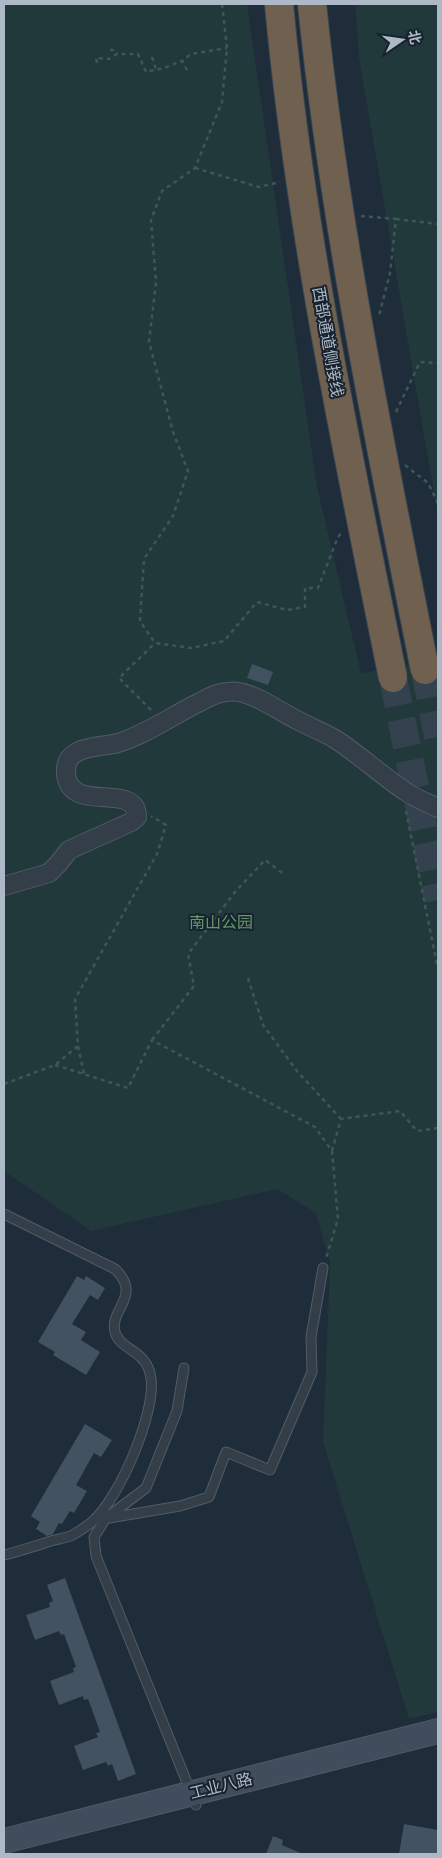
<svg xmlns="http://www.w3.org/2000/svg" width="442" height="1858" font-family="'DM Sans','Noto Sans SC',sans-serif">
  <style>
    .green { fill: #21393a }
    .building { fill: #425261 }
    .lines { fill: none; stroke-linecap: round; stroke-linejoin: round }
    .highway-tunnel { stroke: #34414e; stroke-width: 28; stroke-dasharray: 28 14; stroke-linecap: butt }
    .lane-casing { stroke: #505c67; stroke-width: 11 }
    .street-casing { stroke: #505c67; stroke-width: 20 }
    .secondary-casing { stroke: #505c67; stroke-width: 26 }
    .path { stroke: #3f5657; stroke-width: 2.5; stroke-dasharray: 4 4; stroke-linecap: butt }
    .lane { stroke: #333e49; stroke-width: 9 }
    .street { stroke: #333e49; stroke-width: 18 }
    .secondary { stroke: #414d5c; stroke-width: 24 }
    .highway-bridge-casing { stroke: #3d4954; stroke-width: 30; stroke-linecap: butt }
    .highway-bridge { stroke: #70604f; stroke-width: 28 }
    .labels { text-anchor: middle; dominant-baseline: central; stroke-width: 4; stroke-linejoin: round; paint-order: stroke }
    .street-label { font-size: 16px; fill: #adb9c6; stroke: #18232e }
    .park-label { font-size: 16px; fill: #63986b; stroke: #18232e }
  </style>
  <rect width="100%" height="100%" fill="#1f2c39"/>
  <path class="green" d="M 4,4 L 247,4 L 317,487 L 361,673 L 438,661 L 438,1712 L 409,1719 L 323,1442 L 330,1263 L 316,1213 L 277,1189 L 91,1231 L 4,1171 Z
    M 355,4 L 438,4 L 438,517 L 359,58 Z"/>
  <path class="building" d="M 252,664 L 273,672 L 268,685 L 247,678 Z
    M 77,1276 L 84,1280 L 86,1276 L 105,1288 L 98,1300 L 90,1295 L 72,1324 L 86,1332 L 81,1340 L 100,1352 L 86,1375 L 53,1355 L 55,1352 L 38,1342 Z
    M 85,1424 L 112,1440 L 101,1457 L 94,1453 L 76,1485 L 87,1491 L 74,1513 L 70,1511 L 62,1524 L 59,1523 L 53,1534 L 47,1536 L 36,1529 L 40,1522 L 31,1516 Z
    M 65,1578 L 136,1774 L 118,1781 L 112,1764 L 108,1766 L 106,1762 L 83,1770 L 74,1746 L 98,1737 L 96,1733 L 100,1732 L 94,1715 L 88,1699 L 84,1700 L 83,1696 L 59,1705 L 50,1681 L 74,1672 L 73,1668 L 76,1667 L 64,1634 L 61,1635 L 59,1631 L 35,1640 L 26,1615 L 50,1607 L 49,1603 L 53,1601 L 47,1585 Z
    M 404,1824 L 438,1830 L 438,1854 L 399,1854 Z
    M 273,1836 L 283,1840 L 282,1845 L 303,1854 L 266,1854 Z"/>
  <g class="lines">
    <path class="highway-tunnel" d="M 425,670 L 438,737
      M 393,678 L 438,900"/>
    <defs>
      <path id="lane" d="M 4,1214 L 115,1269 C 143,1296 109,1309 115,1332 C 120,1351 147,1349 151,1378 C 156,1413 119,1499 92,1522 C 86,1527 79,1531 73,1535 C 66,1538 58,1539 51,1541 C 35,1546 20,1551 4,1555
        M 184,1368 L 177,1411 L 146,1488 L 106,1518 L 94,1537 L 96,1556 L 196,1805
        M 109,1518 L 180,1506 L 209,1497 L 226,1452 L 270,1470 L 312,1372 L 311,1337 L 323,1268"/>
      <path id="street" d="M 4,886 L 49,873 L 58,864 L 69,850 L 131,822 L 137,817 C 137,780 69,816 66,773 C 64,744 100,748 118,743 C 147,734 173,715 200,702 C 205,699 211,696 217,694 C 223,692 233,691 239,692 C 259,696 279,711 297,720 C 310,727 323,732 335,739 C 360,755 382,776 408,793 C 417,799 428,803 438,808"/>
      <path id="secondary" d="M 4,1841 L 438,1731"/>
    </defs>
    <use href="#lane" class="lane-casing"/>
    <use href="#street" class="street-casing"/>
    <use href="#secondary" class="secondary-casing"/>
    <path class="path" d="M 222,4 L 227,48 L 222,102 L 195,168 L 162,191 L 151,220 L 156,282 L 149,342 L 173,432 L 188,471 L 173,516 L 144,559 L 140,621 L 155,643 L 191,648 L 224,641 L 257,602 L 287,610 L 305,607 L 305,588 L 318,588 L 338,537 L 343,531
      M 110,50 L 115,50 L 117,54
      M 152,57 L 156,70
      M 97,63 L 96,58 L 109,59 L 117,54 L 138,54 L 146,72 L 164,68 L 182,61
      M 187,70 L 182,61 L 191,54 L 227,48
      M 195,168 L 259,187 L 280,182
      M 361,216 L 396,219 L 390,273 L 379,316
      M 396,219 L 438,224
      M 396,412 L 420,362 L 438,363
      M 405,465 L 428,483 L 438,503
      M 151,710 L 119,678 L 155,643
      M 406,811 L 438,969
      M 248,978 L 263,1025 L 297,1071 L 341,1119
      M 152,1040 L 194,986 L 188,954 L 235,892 L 265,860 L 285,875
      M 78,1046 L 84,1074
      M 55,1065 L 128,1088 L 152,1040 L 315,1127 L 332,1151 L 338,1219 L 326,1258
      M 4,1084 L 55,1065 L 78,1046 L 75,999 L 157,854 L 166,825 L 151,816
      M 332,1151 L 341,1119 L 400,1111 L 417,1131 L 438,1128"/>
    <use href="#lane" class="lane"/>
    <use href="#street" class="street"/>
    <use href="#secondary" class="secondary"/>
    <defs>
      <path id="highway-bridge" d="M 279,4 C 300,231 348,455 393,678
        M 312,4 C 335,228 381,449 425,670"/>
    </defs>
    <use href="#highway-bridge" class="highway-bridge-casing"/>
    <use href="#highway-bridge" class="highway-bridge"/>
  </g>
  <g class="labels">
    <g class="street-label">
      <text transform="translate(328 342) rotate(80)">西部通道侧接线</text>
      <text transform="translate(221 1786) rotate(-14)">工业八路</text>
    </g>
    <g class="park-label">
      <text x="221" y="922">南山公园</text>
    </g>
  </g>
  <rect width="442" height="1858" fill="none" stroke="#adb9c6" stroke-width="10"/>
  <g transform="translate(402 40) rotate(77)" stroke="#18232e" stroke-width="4" paint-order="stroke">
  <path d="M0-4L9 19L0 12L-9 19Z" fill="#adb9c6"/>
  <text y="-8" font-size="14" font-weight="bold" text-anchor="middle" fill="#adb9c6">北</text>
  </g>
</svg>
